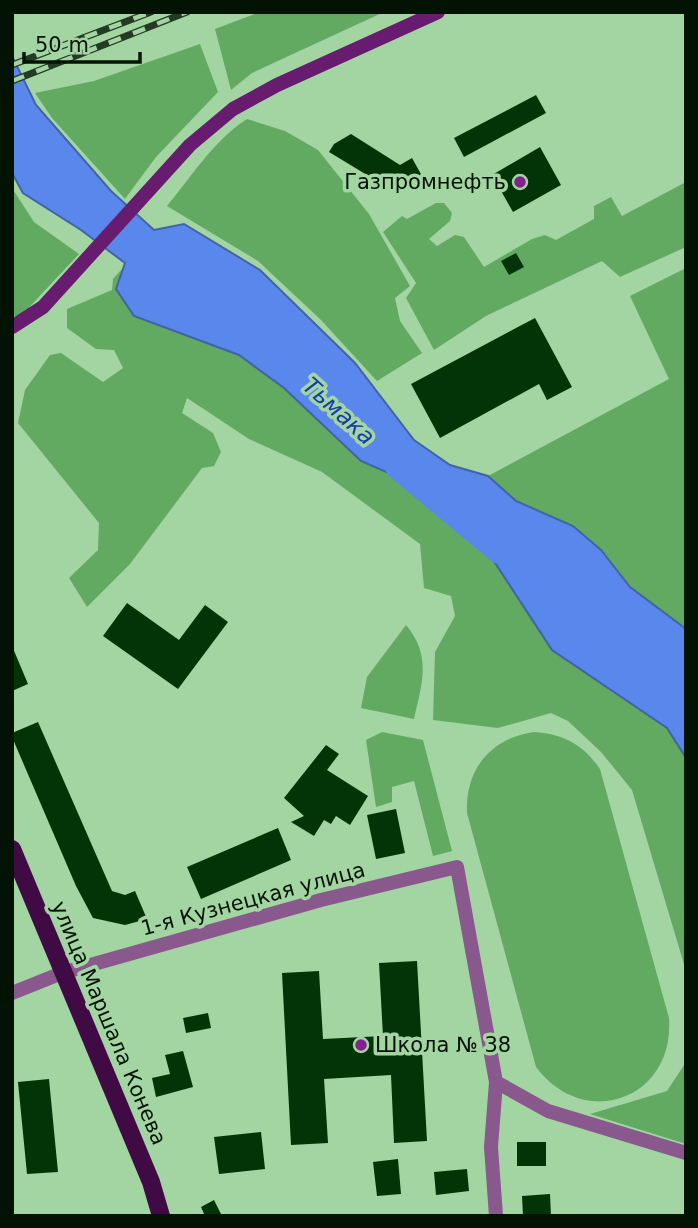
<svg xmlns="http://www.w3.org/2000/svg" width="698" height="1228" font-family="'DejaVu Sans',sans-serif">
  <style>
    .green { fill: #62aa62 }
    .water { fill: #5a87eb; stroke: #4064a5; stroke-width: 2 }
    .lines { fill: none; stroke-linecap: round; stroke-linejoin: round }
    .river { stroke: #5a87eb; stroke-width: 28 }
    .building { fill: #033407 }
    .street { stroke: #89588d; stroke-width: 14 }
    .secondary { stroke: #681c6f; stroke-width: 14 }
    .primary { stroke: #400b45; stroke-width: 18 }
    .rail-casing { stroke: #233a23; stroke-width: 7 }
    .rail { stroke: #a3d5a2; stroke-width: 4.5; stroke-dasharray: 13; stroke-linecap: butt }
    .poi-dot { fill: #83228c; stroke: #a3d5a2; stroke-width: 2.5 }
    .labels { text-anchor: middle; dominant-baseline: central; stroke-width: 7; stroke-linejoin: round; paint-order: stroke }
    .poi-label { font-size: 21px; fill: #031303; stroke: #a3d5a2; text-anchor: end }
    .street-label { font-size: 21px; fill: #031303; stroke: #a3d5a2 }
    .water-label { font-size: 23px; font-style: italic; fill: #133caf; stroke: #a3d5a2 }
  </style>
  <rect width="100%" height="100%" fill="#a3d5a2"/>
  <path class="green" d="M 260,12 L 384,12 L 252,73 L 231,90 L 215,29 Z
    M 200,44 L 218,92 L 156,157 L 125,199 L 52,118 L 35,93 L 94,81 Z
    M 247,119 L 285,131 L 318,150 L 369,214 L 410,286 L 395,298 L 400,321 L 422,353 L 377,381 L 321,320 L 258,261 L 167,206 C 191,177 215,139 247,119 Z
    M 686,182 L 686,247 L 620,277 L 602,261 L 486,316 L 434,350 L 406,298 L 416,283 L 383,232 L 402,216 L 407,219 L 436,203 L 444,203 L 452,213 L 450,221 L 429,239 L 437,246 L 455,235 L 464,237 L 484,267 L 532,239 L 545,235 L 556,240 L 594,219 L 594,206 L 611,197 L 622,216 Z
    M 12,188 L 34,222 L 79,254 L 20,317 L 12,316 Z
    M 686,268 L 686,629 L 630,587 L 601,550 L 573,526 L 516,501 L 488,476 L 669,379 L 630,296 Z
    M 121,270 L 226,331 L 239,355 L 284,388 L 361,461 L 430,491 L 471,526 L 511,585 L 667,728 L 686,758 L 686,971 L 632,790 L 601,752 L 568,721 L 551,713 L 498,728 L 433,720 L 435,652 L 455,616 L 451,596 L 424,588 L 420,544 L 322,472 L 249,439 L 187,398 L 182,413 L 213,433 L 221,452 L 214,466 L 202,468 L 130,564 L 87,607 L 69,578 L 98,550 L 99,523 L 18,423 L 25,390 L 50,355 L 61,353 L 103,382 L 123,368 L 114,350 L 96,349 L 67,328 L 67,309 L 112,290 L 113,279 Z
    M 406,625 C 432,656 422,683 414,719 L 361,708 L 367,677 Z
    M 382,732 L 423,740 L 452,851 L 433,856 L 414,781 L 392,787 L 392,802 L 376,807 L 366,740 Z
    M 534,732 C 563,734 583,744 600,769 L 669,1018 C 675,1099 585,1132 536,1067 L 467,813 C 465,769 491,738 534,732 Z
    M 686,1062 L 686,1144 L 590,1114 L 667,1091 Z"/>
  <path class="water" d="M 12,56 L 36,105 L 111,191 L 154,230 L 184,224 L 260,270 L 355,363 L 414,440 L 450,465 L 488,476 L 516,501 L 573,526 L 601,550 L 630,587 L 686,629 L 686,758 L 667,728 L 552,650 L 471,526 L 430,491 L 361,461 L 284,388 L 239,355 L 134,316 L 116,289 L 125,263 L 81,230 L 23,193 L 12,173 Z"/>
  <g class="lines">
    <path class="river" d="M 399,466 L 500,550"/>
  </g>
  <path class="building" d="M 536,95 L 546,113 L 464,157 L 454,138 Z
    M 351,134 L 400,165 L 412,158 L 422,176 L 395,192 L 329,152 L 334,144 Z
    M 540,147 L 561,185 L 513,212 L 492,175 Z
    M 516,253 L 524,267 L 509,275 L 501,261 Z
    M 535,318 L 572,387 L 547,400 L 539,384 L 440,438 L 411,384 Z
    M 127,603 L 179,640 L 205,605 L 228,622 L 178,689 L 103,636 Z
    M 12,646 L 28,684 L 12,691 Z
    M 38,722 L 112,891 L 125,895 L 135,891 L 147,919 L 125,925 L 93,918 L 76,886 L 12,737 L 12,733 Z
    M 326,745 L 339,754 L 327,770 L 368,796 L 350,825 L 336,816 L 331,824 L 324,820 L 314,836 L 291,822 L 304,816 L 284,798 Z
    M 396,809 L 405,853 L 376,859 L 367,815 Z
    M 278,828 L 291,860 L 201,899 L 187,867 Z
    M 417,961 L 427,1141 L 394,1143 L 391,1075 L 324,1079 L 328,1143 L 291,1145 L 282,973 L 319,971 L 323,1039 L 383,1036 L 379,963 Z
    M 208,1013 L 211,1028 L 186,1033 L 183,1018 Z
    M 183,1051 L 193,1087 L 156,1097 L 152,1078 L 170,1074 L 165,1055 Z
    M 49,1079 L 58,1172 L 27,1174 L 18,1082 Z
    M 261,1132 L 265,1169 L 219,1174 L 214,1137 Z
    M 517,1142 L 546,1142 L 546,1166 L 517,1166 Z
    M 398,1159 L 401,1194 L 377,1196 L 373,1162 Z
    M 467,1169 L 469,1191 L 436,1195 L 434,1172 Z
    M 550,1194 L 551,1216 L 523,1216 L 522,1196 Z
    M 214,1200 L 222,1216 L 205,1216 L 201,1207 Z"/>
  <g class="lines">
    <path class="street" d="M 12,993 L 62,973 L 321,900 L 457,867 L 496,1082 L 491,1147 L 496,1216
      M 496,1082 L 548,1111 L 686,1153"/>
    <path class="secondary" d="M 12,327 L 43,307 L 190,145 L 233,109 L 277,85 L 438,12"/>
    <path class="primary" d="M 12,849 L 151,1182 L 161,1216"/>
    <defs>
      <path id="rail" d="M 12,65 L 151,12
        M 12,81 L 187,12"/>
    </defs>
    <use href="#rail" class="rail-casing"/>
    <use href="#rail" class="rail"/>
  </g>
  <g class="poi-dot">
    <circle cx="520" cy="182" r="7"/>
    <circle cx="361" cy="1045" r="7"/>
  </g>
  <g class="labels">
    <g class="poi-label">
      <text x="506" y="182">Газпромнефть</text>
      <text x="375" y="1045" text-anchor="start">Школа № 38</text>
    </g>
    <g class="street-label">
      <text transform="translate(253 899) rotate(-15)">1-я Кузнецкая улица</text>
      <text transform="translate(109 1023) rotate(67)">улица Маршала Конева</text>
    </g>
    <g class="water-label">
      <text transform="translate(339 411) rotate(42)">Тьмака</text>
    </g>
  </g>
  <rect width="698" height="1228" fill="none" stroke="#031303" stroke-width="28"/>
  <path d="M24 52v10h116v-10" fill="none" stroke="#031303" stroke-width="3.5"/>
  <text x="35" y="52" font-size="21" fill="#031303" stroke="#a3d5a2" stroke-width="5" paint-order="stroke">50 m</text>
</svg>
